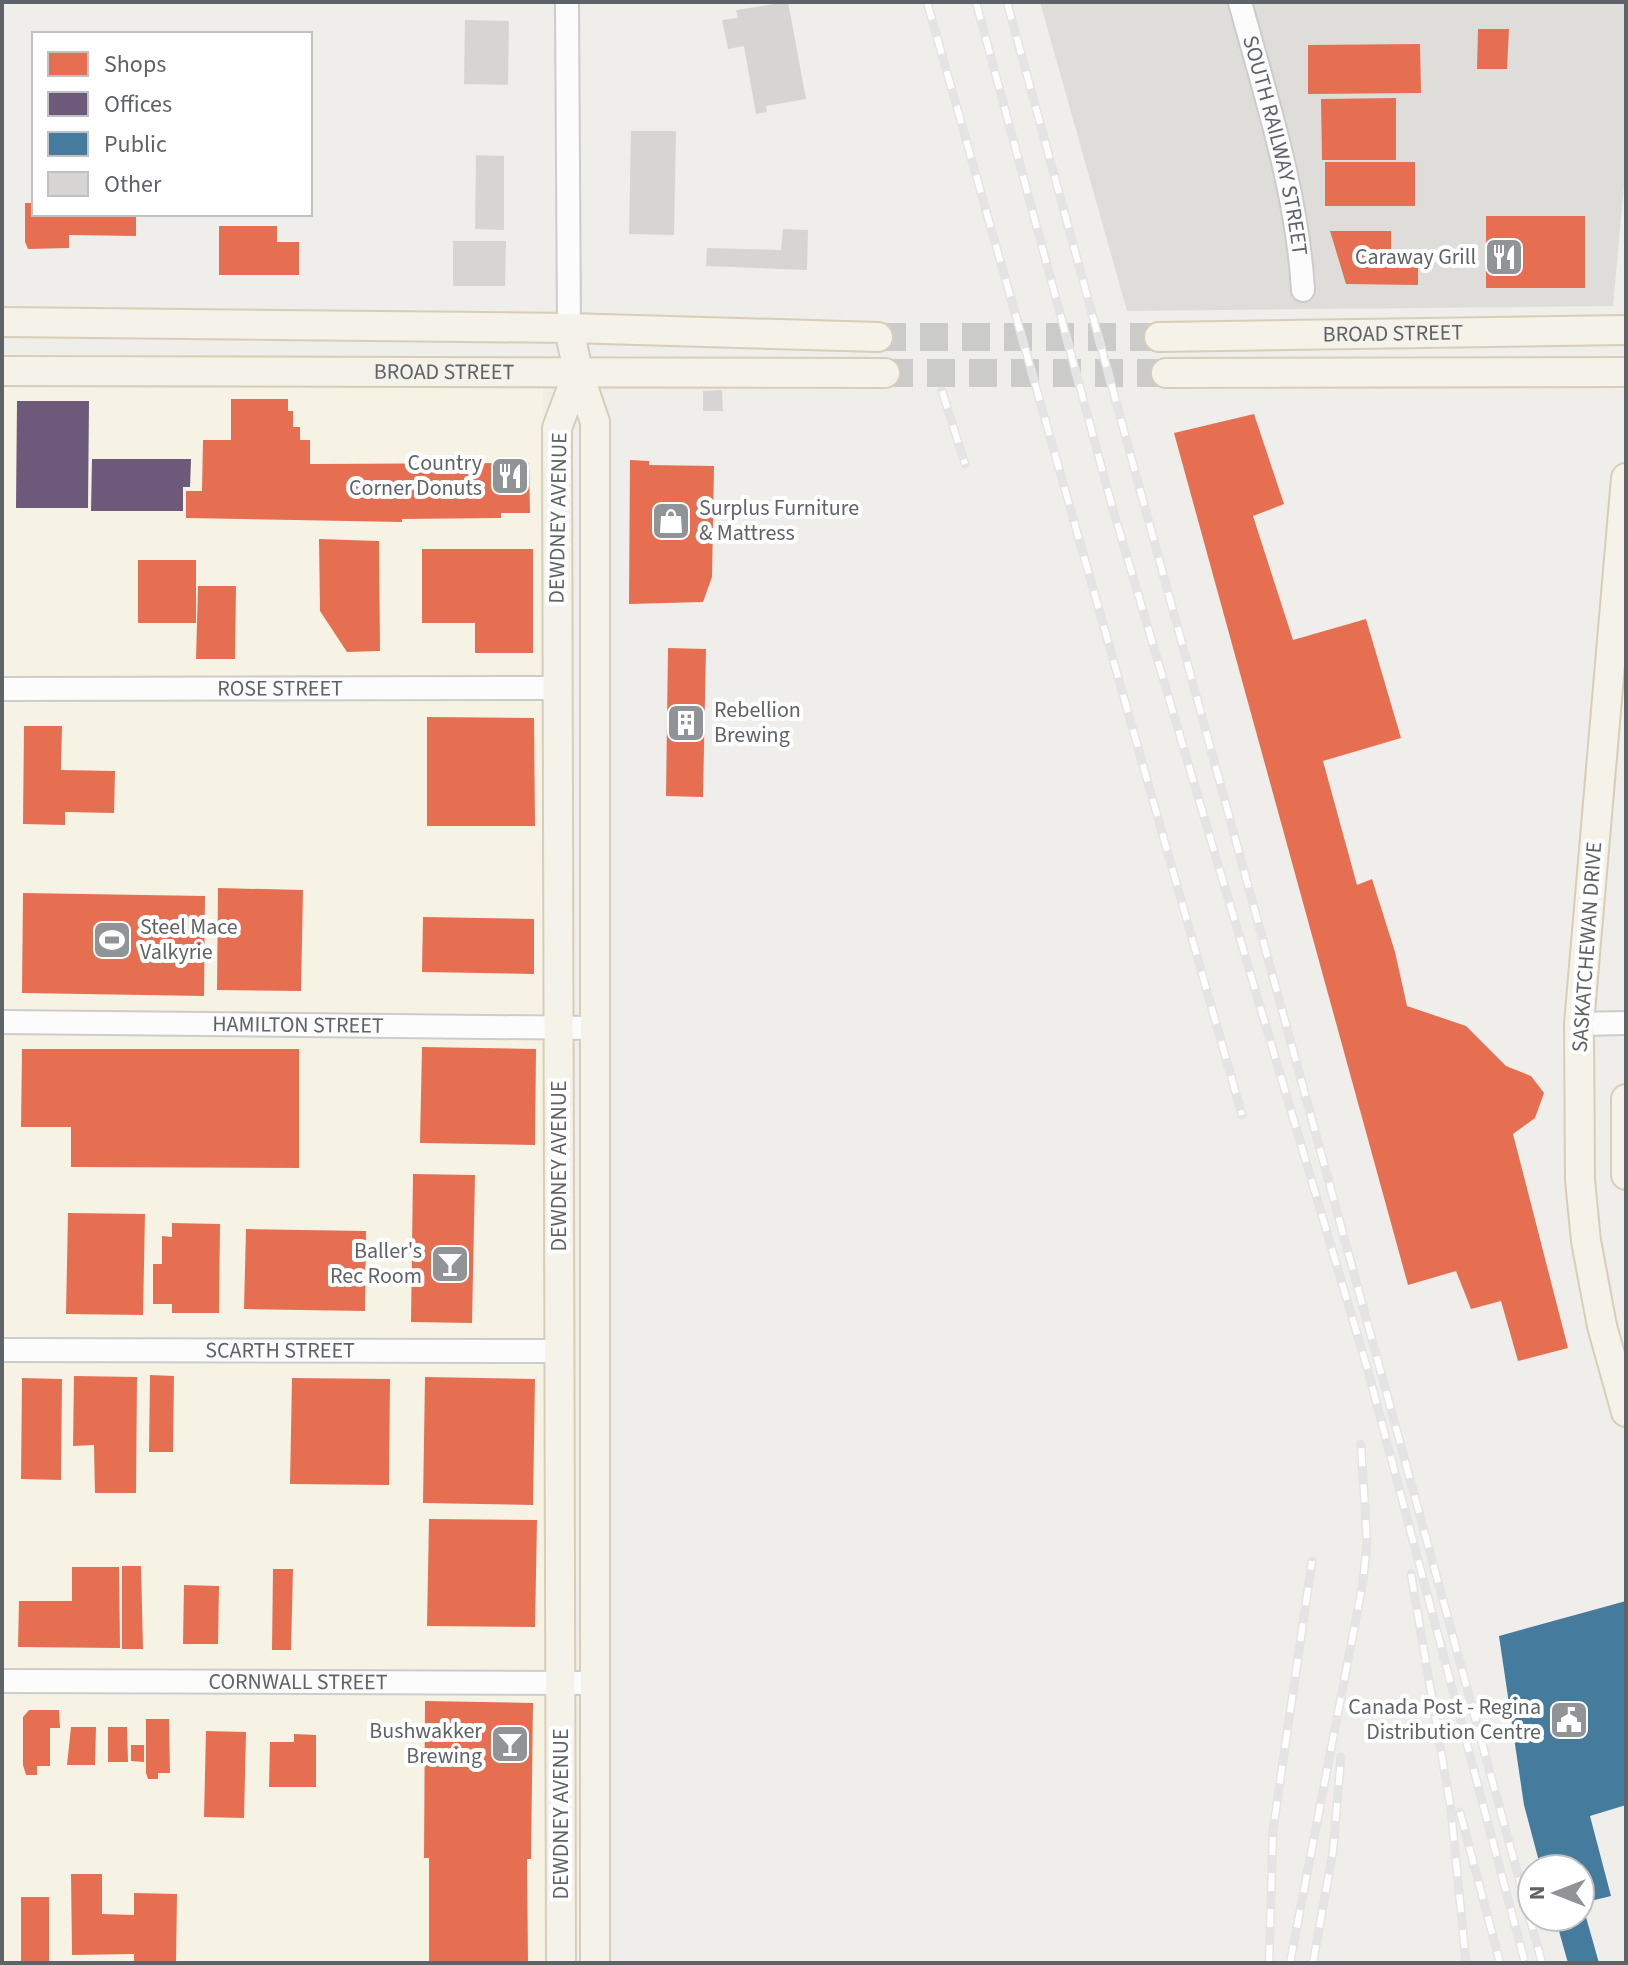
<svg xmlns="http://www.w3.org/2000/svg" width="1628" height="1965" font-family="'Source Sans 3',sans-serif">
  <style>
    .commercial { fill: #f7f3e4 }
    .industrial { fill: #dfddda }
    .shops { fill: #e76f51 }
    .offices { fill: #6d597a }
    .public { fill: #457b9d }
    .building { fill: #d6d5d3 }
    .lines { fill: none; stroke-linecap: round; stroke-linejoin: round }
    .major-tunnel { stroke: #cbcbca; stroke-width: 28; stroke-dasharray: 28 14; stroke-linecap: butt }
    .minor-casing { stroke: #cbcccc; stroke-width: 26 }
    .major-casing { stroke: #d7ceb8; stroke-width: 32 }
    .minor { stroke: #fdfcfc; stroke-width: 22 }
    .major { stroke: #f4f2e9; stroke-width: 28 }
    .rail-casing { stroke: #e4e4e4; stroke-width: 9 }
    .rail { stroke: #fff; stroke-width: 6; stroke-dasharray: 18; stroke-linecap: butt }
    .labels { text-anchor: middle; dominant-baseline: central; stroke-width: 8; stroke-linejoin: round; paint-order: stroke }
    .street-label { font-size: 22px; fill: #5f6368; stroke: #fff }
    .poi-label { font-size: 22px; fill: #5f6368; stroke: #fff; text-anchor: end }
  </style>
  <rect width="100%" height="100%" fill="#efeeea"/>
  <path class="commercial" d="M 316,383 L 543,383 L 549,1963 L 2,1963 L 2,388 L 315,388 Z"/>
  <path class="industrial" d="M 1040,2 L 1626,2 L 1626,164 L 1613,306 L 1127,311 Z"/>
  <path class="shops" d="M 1478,29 L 1509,29 L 1507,69 L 1477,69 Z
    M 1420,44 L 1421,93 L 1308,94 L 1308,45 Z
    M 1396,98 L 1396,160 L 1322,160 L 1321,99 Z
    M 1325,162 L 1415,162 L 1415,206 L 1325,206 Z
    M 25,203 L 34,203 L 34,214 L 136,214 L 136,236 L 69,235 L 69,248 L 28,249 L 25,242 Z
    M 1486,216 L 1585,216 L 1585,288 L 1486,288 Z
    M 219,226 L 277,226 L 277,242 L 299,242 L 299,275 L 219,275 Z
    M 1330,231 L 1391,231 L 1391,256 L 1418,257 L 1418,285 L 1346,284 Z
    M 231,399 L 288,399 L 288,411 L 293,411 L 293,427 L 300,427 L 300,440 L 310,440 L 310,464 L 529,463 L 530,513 L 501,513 L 501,518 L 402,519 L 402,522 L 186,518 L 186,491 L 202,491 L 203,440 L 231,440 Z
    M 1254,414 L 1284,504 L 1253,516 L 1293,640 L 1366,619 L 1401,738 L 1323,761 L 1357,885 L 1372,879 L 1395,952 L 1407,1006 L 1466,1026 L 1506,1066 L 1531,1076 L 1544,1093 L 1535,1118 L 1513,1134 L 1568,1348 L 1518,1361 L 1501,1301 L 1471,1309 L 1456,1271 L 1408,1285 L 1174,433 Z
    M 630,460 L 649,461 L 649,465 L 714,466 L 712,577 L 703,602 L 629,604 Z
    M 319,539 L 379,541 L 380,651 L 347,652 L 320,611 Z
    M 422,549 L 533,549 L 533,653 L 475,653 L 475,623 L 422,623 Z
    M 138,560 L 196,560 L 196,623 L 138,623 Z
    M 198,586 L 236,586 L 235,659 L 196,659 Z
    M 668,648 L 706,649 L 703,797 L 666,796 Z
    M 427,717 L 534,718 L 535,826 L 427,826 Z
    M 24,726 L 62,726 L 61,770 L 115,771 L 114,813 L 65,812 L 65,825 L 23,824 Z
    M 218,888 L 303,890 L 301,991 L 217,990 Z
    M 23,893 L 205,896 L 204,996 L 22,993 Z
    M 423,917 L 534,919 L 534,974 L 422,972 Z
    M 422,1047 L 536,1049 L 535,1145 L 420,1143 Z
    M 22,1049 L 299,1049 L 299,1168 L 71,1167 L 71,1127 L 21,1127 Z
    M 413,1174 L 475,1175 L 472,1323 L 411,1322 Z
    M 68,1213 L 145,1214 L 143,1315 L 66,1314 Z
    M 172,1223 L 220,1224 L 219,1313 L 172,1313 L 172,1304 L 153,1304 L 153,1264 L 162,1264 L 162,1236 L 172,1237 Z
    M 246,1229 L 366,1231 L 365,1311 L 244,1309 Z
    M 150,1375 L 174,1376 L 173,1452 L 149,1452 Z
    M 74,1376 L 137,1377 L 136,1493 L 95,1493 L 94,1445 L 73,1446 Z
    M 425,1377 L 535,1379 L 533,1505 L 423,1503 Z
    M 22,1378 L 62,1379 L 61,1480 L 21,1479 Z
    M 292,1378 L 390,1379 L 389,1485 L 290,1484 Z
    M 429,1519 L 537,1520 L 535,1627 L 427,1626 Z
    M 122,1566 L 141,1566 L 143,1649 L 122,1649 Z
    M 72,1567 L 119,1567 L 120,1648 L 18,1647 L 19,1601 L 72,1601 Z
    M 273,1569 L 293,1569 L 291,1650 L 272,1650 Z
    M 184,1585 L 219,1586 L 218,1644 L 183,1644 Z
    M 425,1701 L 533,1703 L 531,1859 L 527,1859 L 528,1963 L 429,1963 L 429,1858 L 424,1858 Z
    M 29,1710 L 59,1710 L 60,1728 L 50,1728 L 50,1766 L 37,1766 L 37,1775 L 26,1775 L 23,1765 L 23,1717 Z
    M 146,1719 L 169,1719 L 170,1773 L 158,1773 L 158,1779 L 148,1779 L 146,1773 Z
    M 71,1727 L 96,1727 L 95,1765 L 67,1765 Z
    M 108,1727 L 127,1727 L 128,1762 L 108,1762 Z
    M 206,1731 L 246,1732 L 244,1818 L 204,1817 Z
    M 294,1734 L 316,1735 L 316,1787 L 269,1787 L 270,1742 L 294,1742 Z
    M 131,1745 L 144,1745 L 144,1762 L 131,1761 Z
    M 71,1874 L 102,1874 L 102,1914 L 134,1915 L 134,1893 L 177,1894 L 176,1963 L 134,1963 L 134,1954 L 72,1955 Z
    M 21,1897 L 49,1897 L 49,1963 L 21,1963 Z"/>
  <path class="offices" d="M 17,401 L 89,401 L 88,508 L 16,508 Z
    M 92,459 L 191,459 L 190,487 L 183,487 L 183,511 L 91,511 Z"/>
  <path class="public" d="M 1626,1601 L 1626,1805 L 1590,1816 L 1611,1896 L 1582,1903 L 1599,1963 L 1568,1963 L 1555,1917 L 1580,1917 L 1580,1869 L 1541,1869 L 1524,1805 L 1499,1636 Z"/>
  <path class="building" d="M 788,2 L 806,99 L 766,106 L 767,112 L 756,114 L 744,46 L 728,49 L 722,20 L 738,18 L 736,10 Z
    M 465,20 L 509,21 L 508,85 L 464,84 Z
    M 631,131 L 676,131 L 674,235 L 629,234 Z
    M 476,155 L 504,156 L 504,230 L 475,229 Z
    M 783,229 L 808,230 L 807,270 L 706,266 L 707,248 L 781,250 Z
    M 453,241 L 506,241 L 505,286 L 453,286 Z
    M 722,390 L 723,411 L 703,411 L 703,391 Z"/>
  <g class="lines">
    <path class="major-tunnel" d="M 878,337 L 1159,337
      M 885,373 L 1166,373"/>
    <defs>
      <g id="minor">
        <path d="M 567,2 L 569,328"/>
        <path id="s1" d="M 1240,2 C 1266,98 1297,191 1303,290"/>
        <path id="s2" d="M 2,689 L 557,688"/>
        <path id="s3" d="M 2,1022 L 595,1028"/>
        <path d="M 1579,1024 L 1626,1023"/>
        <path id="s4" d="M 2,1350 L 560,1351"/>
        <path id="s5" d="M 2,1681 L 595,1683"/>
      </g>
      <g id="major">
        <path d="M 2,322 L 569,328 L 878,337"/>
        <path d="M 569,328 L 578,372 L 595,422 L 595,1963"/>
        <path id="s6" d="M 1159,337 L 1626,330"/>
        <path id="s7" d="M 2,371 L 885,373"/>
        <path d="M 1166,373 L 1626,372"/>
        <path d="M 1626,478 L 1579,1024 L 1580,1180 L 1586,1241 L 1602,1326 L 1626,1412"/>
        <path d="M 1626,1099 L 1626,1175"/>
        <path d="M 561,1963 L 557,428 L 578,372"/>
      </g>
    </defs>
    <use href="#minor" class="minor-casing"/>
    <use href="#major" class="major-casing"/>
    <use href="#minor" class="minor"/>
    <use href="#major" class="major"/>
    <defs>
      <path id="rail" d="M 927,2 L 1242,1115
        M 976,2 L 1112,506 L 1368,1371 L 1525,1963
        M 1007,2 L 1542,1963
        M 942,391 L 965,464
        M 1411,1574 L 1451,1810 L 1466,1963
        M 1460,1812 L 1500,1963
        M 1269,1963 L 1273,1830 L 1312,1561
        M 1290,1963 L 1363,1582 L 1367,1542 L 1361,1444
        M 1313,1963 L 1333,1851 L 1341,1757"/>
    </defs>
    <use href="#rail" class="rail-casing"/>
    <use href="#rail" class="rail"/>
  </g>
  <defs>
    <symbol id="restaurant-square" viewBox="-11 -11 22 22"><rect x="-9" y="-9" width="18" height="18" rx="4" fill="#919496" stroke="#fff"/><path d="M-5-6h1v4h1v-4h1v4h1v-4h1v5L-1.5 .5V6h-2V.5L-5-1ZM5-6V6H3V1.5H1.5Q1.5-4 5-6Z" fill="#fff"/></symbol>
    <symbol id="shop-square" viewBox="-11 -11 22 22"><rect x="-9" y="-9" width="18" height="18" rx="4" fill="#919496" stroke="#fff"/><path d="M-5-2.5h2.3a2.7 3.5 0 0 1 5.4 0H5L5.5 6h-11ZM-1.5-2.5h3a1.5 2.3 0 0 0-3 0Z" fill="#fff"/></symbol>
    <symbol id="building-square" viewBox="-11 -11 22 22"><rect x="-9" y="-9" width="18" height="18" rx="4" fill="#919496" stroke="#fff"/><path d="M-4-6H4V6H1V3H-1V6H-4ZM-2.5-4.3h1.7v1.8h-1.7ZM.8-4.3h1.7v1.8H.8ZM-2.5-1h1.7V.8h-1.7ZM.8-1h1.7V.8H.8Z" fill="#fff"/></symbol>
    <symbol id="stadium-square" viewBox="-11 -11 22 22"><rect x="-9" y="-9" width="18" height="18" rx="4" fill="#919496" stroke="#fff"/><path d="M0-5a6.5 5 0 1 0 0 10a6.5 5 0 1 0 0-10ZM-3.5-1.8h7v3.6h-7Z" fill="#fff"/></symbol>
    <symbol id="bar-square" viewBox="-11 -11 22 22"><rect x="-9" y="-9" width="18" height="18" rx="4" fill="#919496" stroke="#fff"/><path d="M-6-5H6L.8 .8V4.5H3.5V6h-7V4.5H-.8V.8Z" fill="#fff"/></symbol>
    <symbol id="civic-square" viewBox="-11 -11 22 22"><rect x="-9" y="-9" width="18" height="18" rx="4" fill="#919496" stroke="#fff"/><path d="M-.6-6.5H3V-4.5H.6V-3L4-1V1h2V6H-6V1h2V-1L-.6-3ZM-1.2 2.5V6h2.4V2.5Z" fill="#fff"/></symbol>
  </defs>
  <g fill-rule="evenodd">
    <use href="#restaurant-square" x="1482" y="235" width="44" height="44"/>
    <use href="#restaurant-square" x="488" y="454" width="44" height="44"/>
    <use href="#shop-square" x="649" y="499" width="44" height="44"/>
    <use href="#building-square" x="664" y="701" width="44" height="44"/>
    <use href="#stadium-square" x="90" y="918" width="44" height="44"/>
    <use href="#bar-square" x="428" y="1242" width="44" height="44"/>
    <use href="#civic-square" x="1547" y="1698" width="44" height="44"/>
    <use href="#bar-square" x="488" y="1722" width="44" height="44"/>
  </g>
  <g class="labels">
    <g class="street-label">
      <text stroke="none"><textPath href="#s1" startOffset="148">SOUTH RAILWAY STREET</textPath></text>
      <text stroke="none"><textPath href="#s6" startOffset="234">BROAD STREET</textPath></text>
      <text stroke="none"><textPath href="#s7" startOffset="442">BROAD STREET</textPath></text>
      <text transform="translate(558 518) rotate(-89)">DEWDNEY AVENUE</text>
      <text stroke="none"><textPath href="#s2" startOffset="278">ROSE STREET</textPath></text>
      <text transform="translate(1587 947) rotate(-86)">SASKATCHEWAN DRIVE</text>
      <text stroke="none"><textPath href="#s3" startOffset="296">HAMILTON STREET</textPath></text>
      <text transform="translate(559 1166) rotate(-90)">DEWDNEY AVENUE</text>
      <text stroke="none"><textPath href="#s4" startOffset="278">SCARTH STREET</textPath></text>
      <text stroke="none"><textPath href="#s5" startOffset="296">CORNWALL STREET</textPath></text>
      <text transform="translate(561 1814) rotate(-90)">DEWDNEY AVENUE</text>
    </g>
    <g class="poi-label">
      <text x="1476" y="257">Caraway Grill</text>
      <text x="482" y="463">Country<tspan x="482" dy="25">Corner Donuts</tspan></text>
      <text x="699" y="508" text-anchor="start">Surplus Furniture<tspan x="699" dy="25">&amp; Mattress</tspan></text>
      <text x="714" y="710" text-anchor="start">Rebellion<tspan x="714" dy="25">Brewing</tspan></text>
      <text x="140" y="927" text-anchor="start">Steel Mace<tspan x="140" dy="25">Valkyrie</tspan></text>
      <text x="422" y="1251">Baller's<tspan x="422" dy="25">Rec Room</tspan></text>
      <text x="1541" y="1707">Canada Post - Regina<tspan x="1541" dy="25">Distribution Centre</tspan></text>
      <text x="482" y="1731">Bushwakker<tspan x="482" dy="25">Brewing</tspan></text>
    </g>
  </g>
  <rect width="1628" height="1965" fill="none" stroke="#5f6368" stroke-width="8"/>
  <rect x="32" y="32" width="280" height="184" fill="#ffffff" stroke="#bfc1c3" stroke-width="2"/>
  <rect x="48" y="52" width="40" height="24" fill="#e76f51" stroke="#bfc1c3" stroke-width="2"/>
  <text x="104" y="72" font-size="24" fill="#5f6368">Shops</text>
  <rect x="48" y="92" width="40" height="24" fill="#6d597a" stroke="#bfc1c3" stroke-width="2"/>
  <text x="104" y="112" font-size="24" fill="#5f6368">Offices</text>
  <rect x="48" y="132" width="40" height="24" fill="#457b9d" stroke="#bfc1c3" stroke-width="2"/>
  <text x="104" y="152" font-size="24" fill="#5f6368">Public</text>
  <rect x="48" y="172" width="40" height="24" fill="#d6d5d3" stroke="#bfc1c3" stroke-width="2"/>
  <text x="104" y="192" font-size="24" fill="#5f6368">Other</text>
  <g transform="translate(1556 1893) rotate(270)"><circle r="38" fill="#ffffff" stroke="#bfc1c3" stroke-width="2"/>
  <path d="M0-6L14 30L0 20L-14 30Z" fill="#919496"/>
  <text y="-12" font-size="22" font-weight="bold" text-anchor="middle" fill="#5f6368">N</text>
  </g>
</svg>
